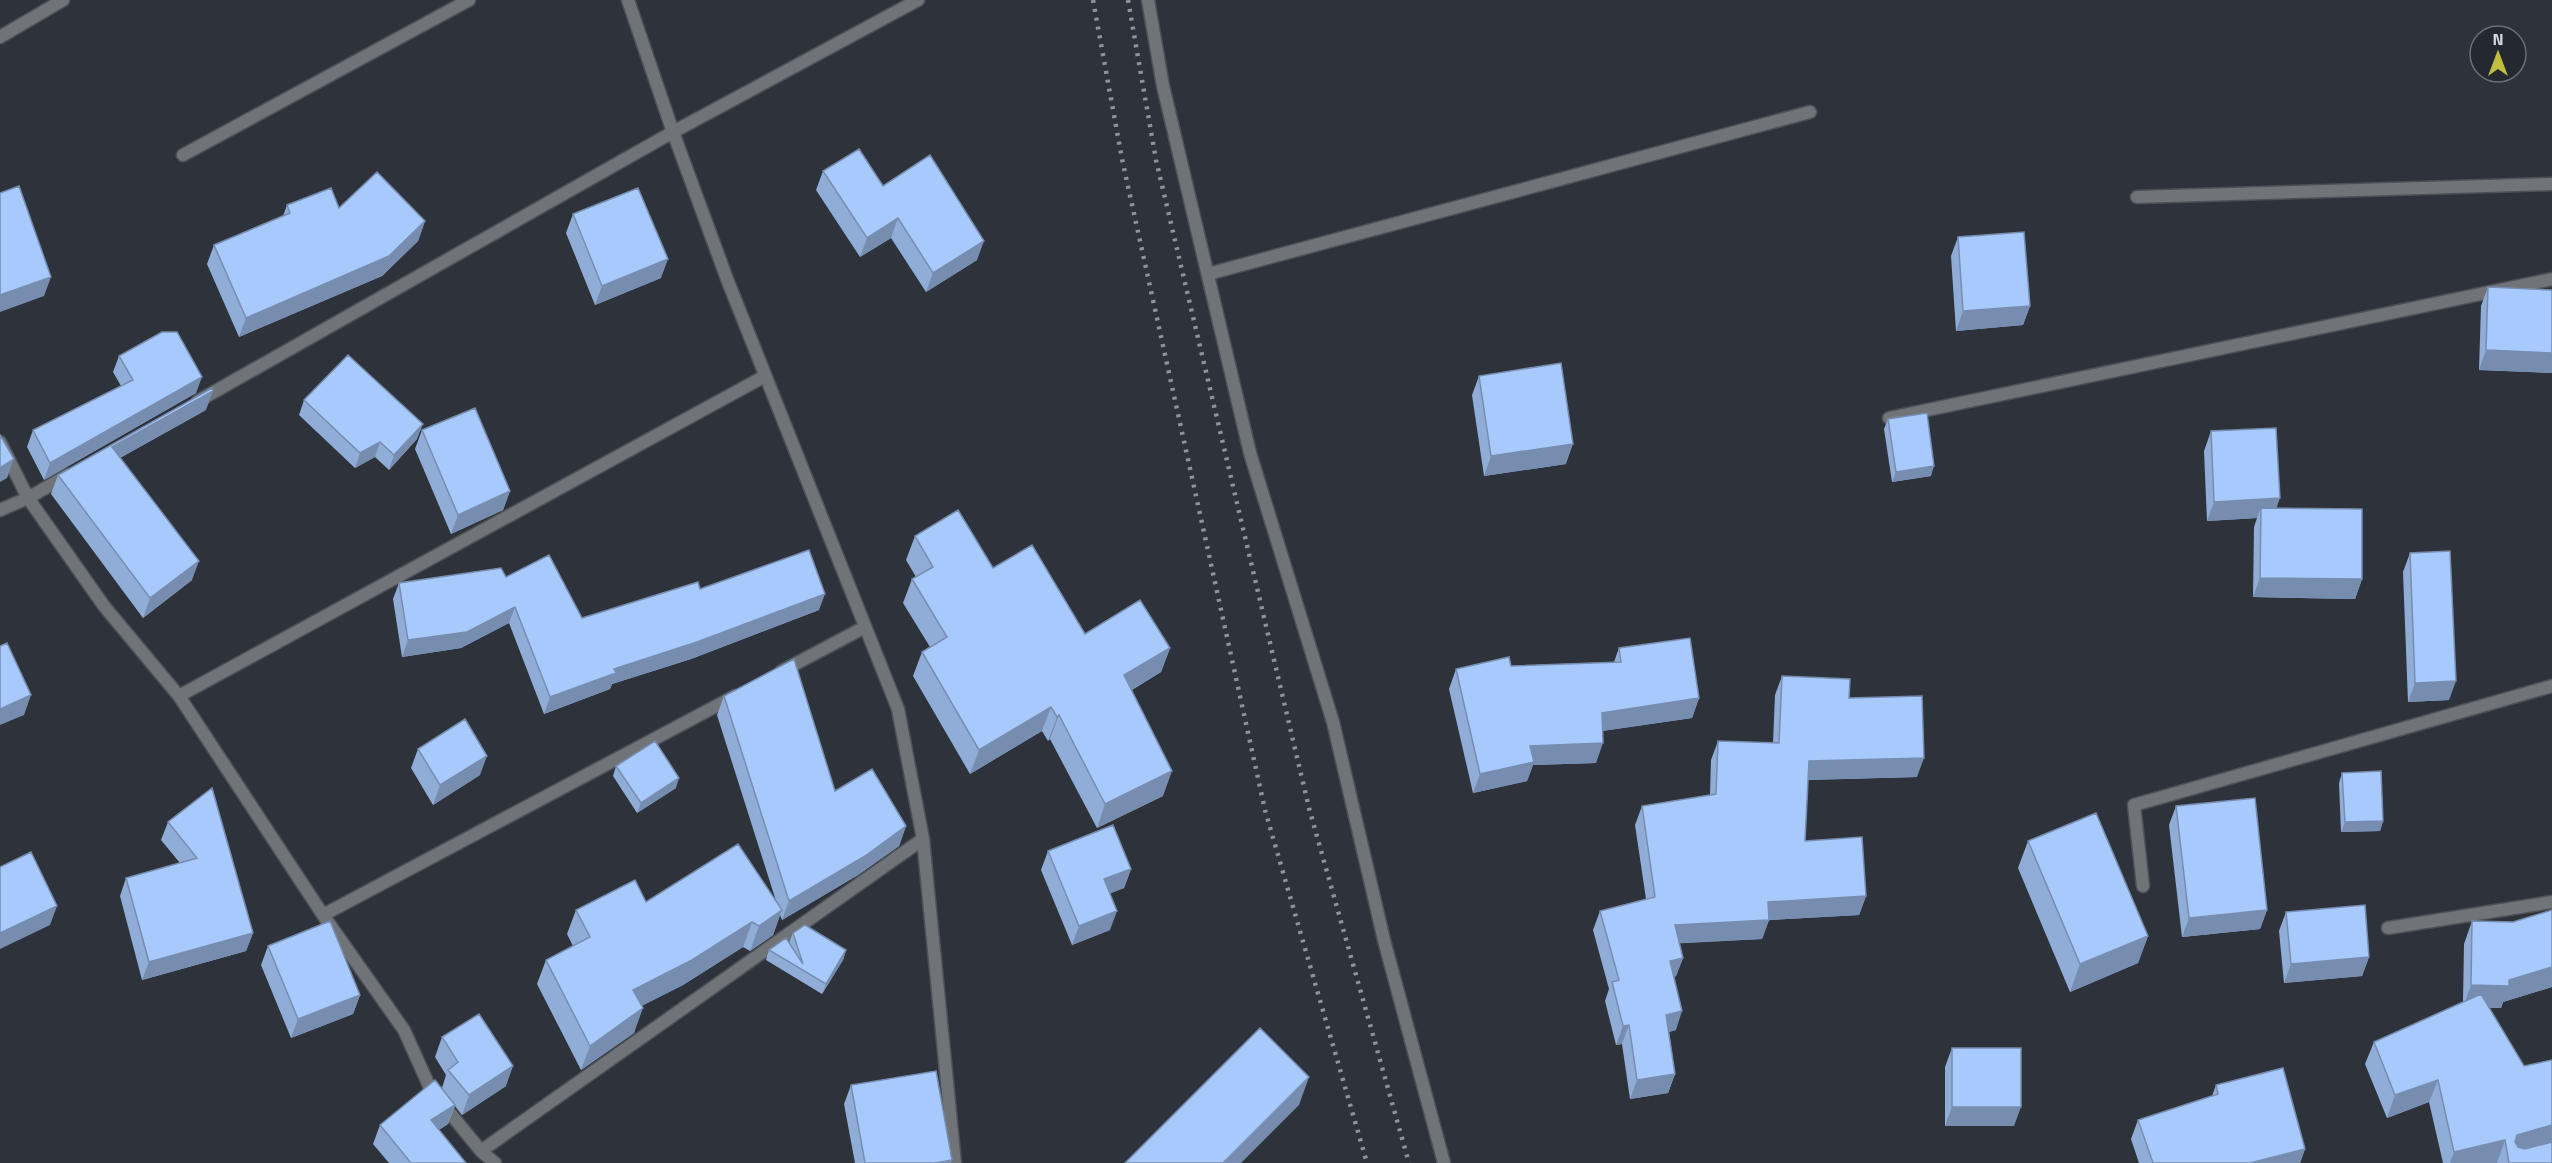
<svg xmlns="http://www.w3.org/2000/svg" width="2552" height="1163" font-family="'Titillium Web',sans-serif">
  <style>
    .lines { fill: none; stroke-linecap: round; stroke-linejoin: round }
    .minor-casing { stroke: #4c5158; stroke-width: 15 }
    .tertiary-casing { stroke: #4c5158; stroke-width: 15 }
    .minor { stroke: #707377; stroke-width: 12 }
    .tertiary { stroke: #707377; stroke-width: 12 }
    .rail { stroke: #8e9299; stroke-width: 4.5; stroke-dasharray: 3 6; stroke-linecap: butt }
    .wall { fill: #90add8 }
    .shaded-wall { fill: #768db0 }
    .building { fill: #a8c9fb; stroke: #768db0; stroke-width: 1.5 }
  </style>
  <rect width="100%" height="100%" fill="#2e333b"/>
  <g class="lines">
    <defs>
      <path id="minor" d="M 1148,0 L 1163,86 L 1250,453 L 1333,722 L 1384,940 L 1444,1163
        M 0,37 L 63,0
        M 183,155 L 469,0
        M 2137,197 L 2552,184
        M 1208,274 L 1810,112
        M 198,401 L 673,132 L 918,0
        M 1889,418 L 2552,279
        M 0,442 L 28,498 L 104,606 L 179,696 L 323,915 L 404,1030 L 431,1090 L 481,1151 L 495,1163
        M 0,510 L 28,498 L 68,475
        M 782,671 L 865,627
        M 179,696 L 765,376
        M 2143,886 L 2134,805 L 2552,686
        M 323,915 L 735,696
        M 2388,928 L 2552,902
        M 481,1151 L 923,839"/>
      <path id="tertiary" d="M 628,0 L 673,132 L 727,279 L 898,709 L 923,839 L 955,1163"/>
    </defs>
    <use href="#minor" class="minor-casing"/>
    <use href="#tertiary" class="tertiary-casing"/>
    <use href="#minor" class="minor"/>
    <use href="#tertiary" class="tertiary"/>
    <path class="rail" d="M 1093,0 L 1122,159 L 1265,810 L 1367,1163
      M 1128,0 L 1156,160 L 1309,808 L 1409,1163"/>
  </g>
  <path class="wall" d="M 823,171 L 883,186 L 977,260 L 926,292 L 891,238 L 860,257 L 816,190 Z
    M 287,205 L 339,208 L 425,221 L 418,241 L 382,276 L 239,337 L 207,264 L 214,245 L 283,216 Z
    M 573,214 L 661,278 L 595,305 L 566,233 Z
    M 1958,237 L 2030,306 L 2023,325 L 1956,331 L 1951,256 Z
    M 2488,287 L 2552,290 L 2552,373 L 2479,370 L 2481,306 Z
    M 119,356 L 196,393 L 44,480 L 27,447 L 33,430 L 121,386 L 113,372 Z
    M 1479,376 L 1566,464 L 1484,476 L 1472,395 Z
    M 304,400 L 417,439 L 389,470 L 375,457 L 355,468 L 299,415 Z
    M 206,410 L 120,458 L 192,580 L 143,618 L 51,494 L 58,475 Z
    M 1888,419 L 1931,476 L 1892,482 L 1884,429 Z
    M 422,430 L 510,491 L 503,510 L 451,534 L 415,449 Z
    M 2211,431 L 2276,508 L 2362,579 L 2355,599 L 2253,597 L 2254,527 L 2257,518 L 2207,521 L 2204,451 Z
    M 915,536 L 993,568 L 1085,634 L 1170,648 L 1161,672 L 1132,690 L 1163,796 L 1097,828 L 1050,739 L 1048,741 L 1042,731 L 970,774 L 913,676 L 922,652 L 930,647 L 903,603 L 912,579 L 916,577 L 906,560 Z
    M 2410,553 L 2449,700 L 2408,702 L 2403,572 Z
    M 506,577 L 582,618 L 700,589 L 819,610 L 691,659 L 612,684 L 610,689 L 544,714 L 509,623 L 461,648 L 402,657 L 393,599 L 399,583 Z
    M 1619,648 L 1699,698 L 1692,718 L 1602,731 L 1596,763 L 1533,765 L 1527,781 L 1473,793 L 1449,689 L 1456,669 L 1511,666 L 1614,662 Z
    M 1782,676 L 1849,698 L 1917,777 L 1808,780 L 1805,841 L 1866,896 L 1859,915 L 1769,920 L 1762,939 L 1679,943 L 1683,958 L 1676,976 L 1674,977 L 1676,1030 L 1669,1032 L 1675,1074 L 1668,1093 L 1630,1099 L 1622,1044 L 1616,1045 L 1605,1001 L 1609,989 L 1593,930 L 1600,911 L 1646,899 L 1635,825 L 1642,806 L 1710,795 L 1711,760 L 1718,741 L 1773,743 L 1775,695 Z
    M 724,696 L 835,791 L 906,826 L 899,846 L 858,875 L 782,920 L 780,915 L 773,935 L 750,951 L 743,947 L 683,985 L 641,1006 L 634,1033 L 581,1070 L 537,984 L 546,960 L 573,946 L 567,934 L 576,910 L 646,902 L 776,901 L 717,715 Z
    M 418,749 L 480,775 L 433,805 L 411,768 Z
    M 616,766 L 676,788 L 637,813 L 613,776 Z
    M 2342,773 L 2383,821 L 2380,831 L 2341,832 L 2339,783 Z
    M 212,788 L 253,933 L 246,951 L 142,980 L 120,896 L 126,878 L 180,863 L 161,840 L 168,822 Z
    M 2176,806 L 2267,910 L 2260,929 L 2182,937 L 2169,825 Z
    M 2028,841 L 2148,936 L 2138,963 L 2070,992 L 2018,868 Z
    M 1048,851 L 1131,869 L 1124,888 L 1110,893 L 1110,930 L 1072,945 L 1041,870 Z
    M 2552,910 L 2552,987 L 2503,1002 L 2501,1008 L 2489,1008 L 2552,1163 L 2443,1163 L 2429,1102 L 2387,1118 L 2365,1064 L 2374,1042 L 2463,1002 L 2464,944 L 2472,921 L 2513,922 Z
    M 2286,912 L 2369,957 L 2362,976 L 2284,983 L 2279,931 Z
    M 793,933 L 846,950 L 843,960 L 822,994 L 766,960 L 769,950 L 789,943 Z
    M 268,946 L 360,995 L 353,1014 L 291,1038 L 261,965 Z
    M 442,1037 L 506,1086 L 462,1115 L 455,1106 L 448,1124 L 439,1130 L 466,1163 L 389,1163 L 373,1144 L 380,1125 L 442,1088 L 446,1075 L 435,1057 Z
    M 1952,1048 L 2014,1126 L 1945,1126 L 1945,1067 Z
    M 851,1085 L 951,1163 L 855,1163 L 844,1104 Z
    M 2216,1085 L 2305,1149 L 2300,1163 L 2139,1163 L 2131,1139 L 2138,1120 L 2212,1096 Z"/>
  <path class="shaded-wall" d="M 898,218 L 891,238 L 860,257 L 867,238 Z
    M 425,221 L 418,241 L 382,276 L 239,337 L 246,318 Z
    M 984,241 L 977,260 L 926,292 L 933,273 Z
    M 668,259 L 661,278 L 595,305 L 602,286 Z
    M 51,277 L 44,296 L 0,312 L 0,295 Z
    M 2030,306 L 2023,325 L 1956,331 L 1963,311 Z
    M 2486,350 L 2552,353 L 2552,373 L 2479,370 Z
    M 202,377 L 196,393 L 44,480 L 50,463 Z
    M 213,391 L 206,410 L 105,466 L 112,447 Z
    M 423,424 L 417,439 L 389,470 L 394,455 Z
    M 380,442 L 375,457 L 355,468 L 360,453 Z
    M 1573,444 L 1566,464 L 1484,476 L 1491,456 Z
    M 14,459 L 7,478 L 0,482 L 0,468 Z
    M 1934,466 L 1931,476 L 1892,482 L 1896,472 Z
    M 510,491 L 503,510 L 451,534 L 458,515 Z
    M 2280,498 L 2273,518 L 2261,508 L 2257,518 L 2207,521 L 2214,502 Z
    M 199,561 L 192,580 L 143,618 L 150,598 Z
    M 2260,578 L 2362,579 L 2355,599 L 2253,597 Z
    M 825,594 L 819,610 L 691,659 L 612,684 L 610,689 L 544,714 L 550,697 L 614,669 Z
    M 515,607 L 509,623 L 461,648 L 402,657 L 408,640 Z
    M 1170,648 L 1161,672 L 1116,699 L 1124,675 Z
    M 2456,681 L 2449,700 L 2408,702 L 2415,683 Z
    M 31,695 L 24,715 L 0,725 L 0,709 Z
    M 1699,698 L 1692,718 L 1595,732 L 1602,713 Z
    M 1051,707 L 1042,731 L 970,774 L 979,750 Z
    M 1059,715 L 1050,739 L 1048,741 L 1057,717 Z
    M 1603,743 L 1596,763 L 1533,765 L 1527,781 L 1473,793 L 1480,774 L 1530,746 Z
    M 487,756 L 480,775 L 433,805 L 440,785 Z
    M 1924,758 L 1917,777 L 1802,780 L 1809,761 Z
    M 1172,771 L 1163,796 L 1097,828 L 1105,804 Z
    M 679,778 L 676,788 L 637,813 L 641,803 Z
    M 2383,821 L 2380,831 L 2341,832 L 2345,822 Z
    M 906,826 L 899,846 L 858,875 L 782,920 L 789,901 Z
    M 1131,869 L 1124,888 L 1097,899 L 1104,879 Z
    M 1866,896 L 1859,915 L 1769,920 L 1762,939 L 1668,944 L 1675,925 L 1768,902 Z
    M 57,906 L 50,925 L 0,949 L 0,933 Z
    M 782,910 L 773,935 L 750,951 L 759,926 Z
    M 2267,910 L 2260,929 L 2182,937 L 2189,918 Z
    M 1117,911 L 1110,930 L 1072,945 L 1079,926 Z
    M 752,922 L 743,947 L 683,985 L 624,1015 L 633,990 Z
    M 253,933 L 246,951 L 142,980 L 149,962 Z
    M 2148,936 L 2138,963 L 2070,992 L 2080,964 Z
    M 846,950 L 843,960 L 822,994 L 826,984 Z
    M 2369,957 L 2362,976 L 2284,983 L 2291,964 Z
    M 1683,958 L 1676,976 L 1663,980 L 1670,961 Z
    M 2552,967 L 2552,987 L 2503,1002 L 2501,1008 L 2463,1008 L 2471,985 L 2509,980 Z
    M 360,995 L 353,1014 L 291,1038 L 298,1019 Z
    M 643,1008 L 634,1033 L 581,1070 L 590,1046 Z
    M 1682,1011 L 1676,1030 L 1659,1034 L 1666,1015 Z
    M 1629,1025 L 1622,1044 L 1616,1045 L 1623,1026 Z
    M 513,1066 L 506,1086 L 462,1115 L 469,1095 Z
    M 1675,1074 L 1668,1093 L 1630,1099 L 1637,1080 Z
    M 1309,1077 L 1299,1105 L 1241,1163 L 1223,1163 Z
    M 2438,1080 L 2429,1102 L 2387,1118 L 2395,1095 Z
    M 455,1105 L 448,1124 L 424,1139 L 431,1120 Z
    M 1952,1107 L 2021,1107 L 2014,1126 L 1945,1126 Z
    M 2552,1125 L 2552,1142 L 2509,1157 L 2517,1135 Z
    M 2505,1140 L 2497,1163 L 2450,1163 L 2454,1152 Z
    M 2305,1149 L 2300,1163 L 2250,1163 Z
    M 952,1160 L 951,1163 L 935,1163 Z"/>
  <path class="building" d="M 859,149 L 883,186 L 930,155 L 984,241 L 933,273 L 898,218 L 867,238 L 823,171 Z
    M 377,172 L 425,221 L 389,256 L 246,318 L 214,245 L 290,213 L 287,205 L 331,188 L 339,208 Z
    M 19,186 L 51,277 L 0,295 L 0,193 Z
    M 638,188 L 668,259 L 602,286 L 573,214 Z
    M 2024,232 L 2030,306 L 1963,311 L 1958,237 Z
    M 2488,287 L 2552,290 L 2552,353 L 2486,350 Z
    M 162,332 L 177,332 L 202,377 L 50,463 L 33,430 L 133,380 L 119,356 Z
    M 348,355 L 423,424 L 394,455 L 380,442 L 360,453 L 304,400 Z
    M 1561,363 L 1573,444 L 1491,456 L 1479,376 Z
    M 212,388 L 213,391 L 112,447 L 199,561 L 150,598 L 58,475 Z
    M 475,408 L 510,491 L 458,515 L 422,430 Z
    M 1927,413 L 1934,466 L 1896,472 L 1888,419 Z
    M 2276,428 L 2280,498 L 2214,502 L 2211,431 Z
    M 0,435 L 14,459 L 0,468 Z
    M 2261,508 L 2362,509 L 2362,579 L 2260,578 Z
    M 958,510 L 993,568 L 1032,545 L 1085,634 L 1140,600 L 1170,648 L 1124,675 L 1172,771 L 1105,804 L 1059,715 L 1057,717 L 1051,707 L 979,750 L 922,652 L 947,637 L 912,579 L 933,567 L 915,536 Z
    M 809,550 L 825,594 L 697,642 L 614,669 L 616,673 L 550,697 L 515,607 L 467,632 L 408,640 L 399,583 L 501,568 L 506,577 L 549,555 L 582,618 L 698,582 L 700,589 Z
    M 2450,551 L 2456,681 L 2415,683 L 2410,553 Z
    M 1690,638 L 1699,698 L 1602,713 L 1603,743 L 1530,746 L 1534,762 L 1480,774 L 1456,669 L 1509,657 L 1511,666 L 1621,662 L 1619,648 Z
    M 7,643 L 31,695 L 0,709 L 0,646 Z
    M 794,659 L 835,791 L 872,769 L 906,826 L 865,856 L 789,901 L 724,696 Z
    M 1782,676 L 1850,679 L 1849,698 L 1922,696 L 1924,758 L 1809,761 L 1805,841 L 1862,837 L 1866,896 L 1768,902 L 1769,920 L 1675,925 L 1683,958 L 1670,961 L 1682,1011 L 1666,1015 L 1675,1074 L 1637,1080 L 1629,1025 L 1623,1026 L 1612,982 L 1619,980 L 1600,911 L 1655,897 L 1642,806 L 1716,794 L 1718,741 L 1779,743 Z
    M 465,719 L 487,756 L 440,785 L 418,749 Z
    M 655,741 L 679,778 L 641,803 L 616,766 Z
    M 2381,771 L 2383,821 L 2345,822 L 2342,773 Z
    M 212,788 L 253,933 L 149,962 L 126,878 L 197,858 L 168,822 Z
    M 2255,798 L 2267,910 L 2189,918 L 2176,806 Z
    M 2096,813 L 2148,936 L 2080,964 L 2028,841 Z
    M 1113,825 L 1131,869 L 1104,879 L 1117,911 L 1079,926 L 1048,851 Z
    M 738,844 L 782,910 L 759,926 L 752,922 L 692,960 L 633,990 L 643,1008 L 590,1046 L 546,960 L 590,937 L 576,910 L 635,880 L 646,902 Z
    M 31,852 L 57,906 L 0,933 L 0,867 Z
    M 2365,905 L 2369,957 L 2291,964 L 2286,912 Z
    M 2552,910 L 2552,967 L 2509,980 L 2509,986 L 2471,985 L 2472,921 L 2513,922 Z
    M 330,921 L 360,995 L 298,1019 L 268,946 Z
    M 805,925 L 846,950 L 826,984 L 769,950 L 786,938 L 803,964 L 793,933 Z
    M 2481,994 L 2524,1066 L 2552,1060 L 2552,1125 L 2517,1135 L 2515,1142 L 2518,1147 L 2525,1149 L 2552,1142 L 2552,1163 L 2509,1163 L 2505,1140 L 2454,1152 L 2438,1080 L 2395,1095 L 2374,1042 Z
    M 479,1014 L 513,1066 L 469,1095 L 448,1070 L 458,1062 L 442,1037 Z
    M 1260,1028 L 1309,1077 L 1223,1163 L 1125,1163 Z
    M 1952,1048 L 2021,1048 L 2021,1107 L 1952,1107 Z
    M 2283,1068 L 2305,1149 L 2250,1163 L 2153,1163 L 2138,1120 L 2218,1094 L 2216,1085 Z
    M 936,1071 L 952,1160 L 935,1163 L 865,1163 L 851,1085 Z
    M 435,1080 L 455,1105 L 431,1120 L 466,1163 L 411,1163 L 380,1125 Z"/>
  <g transform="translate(2498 54)"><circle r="28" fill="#242931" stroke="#6b6f76" stroke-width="1.5"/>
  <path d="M0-4.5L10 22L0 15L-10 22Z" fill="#bfbe41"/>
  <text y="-9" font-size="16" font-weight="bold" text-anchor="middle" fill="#d6d9de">N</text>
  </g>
</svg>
